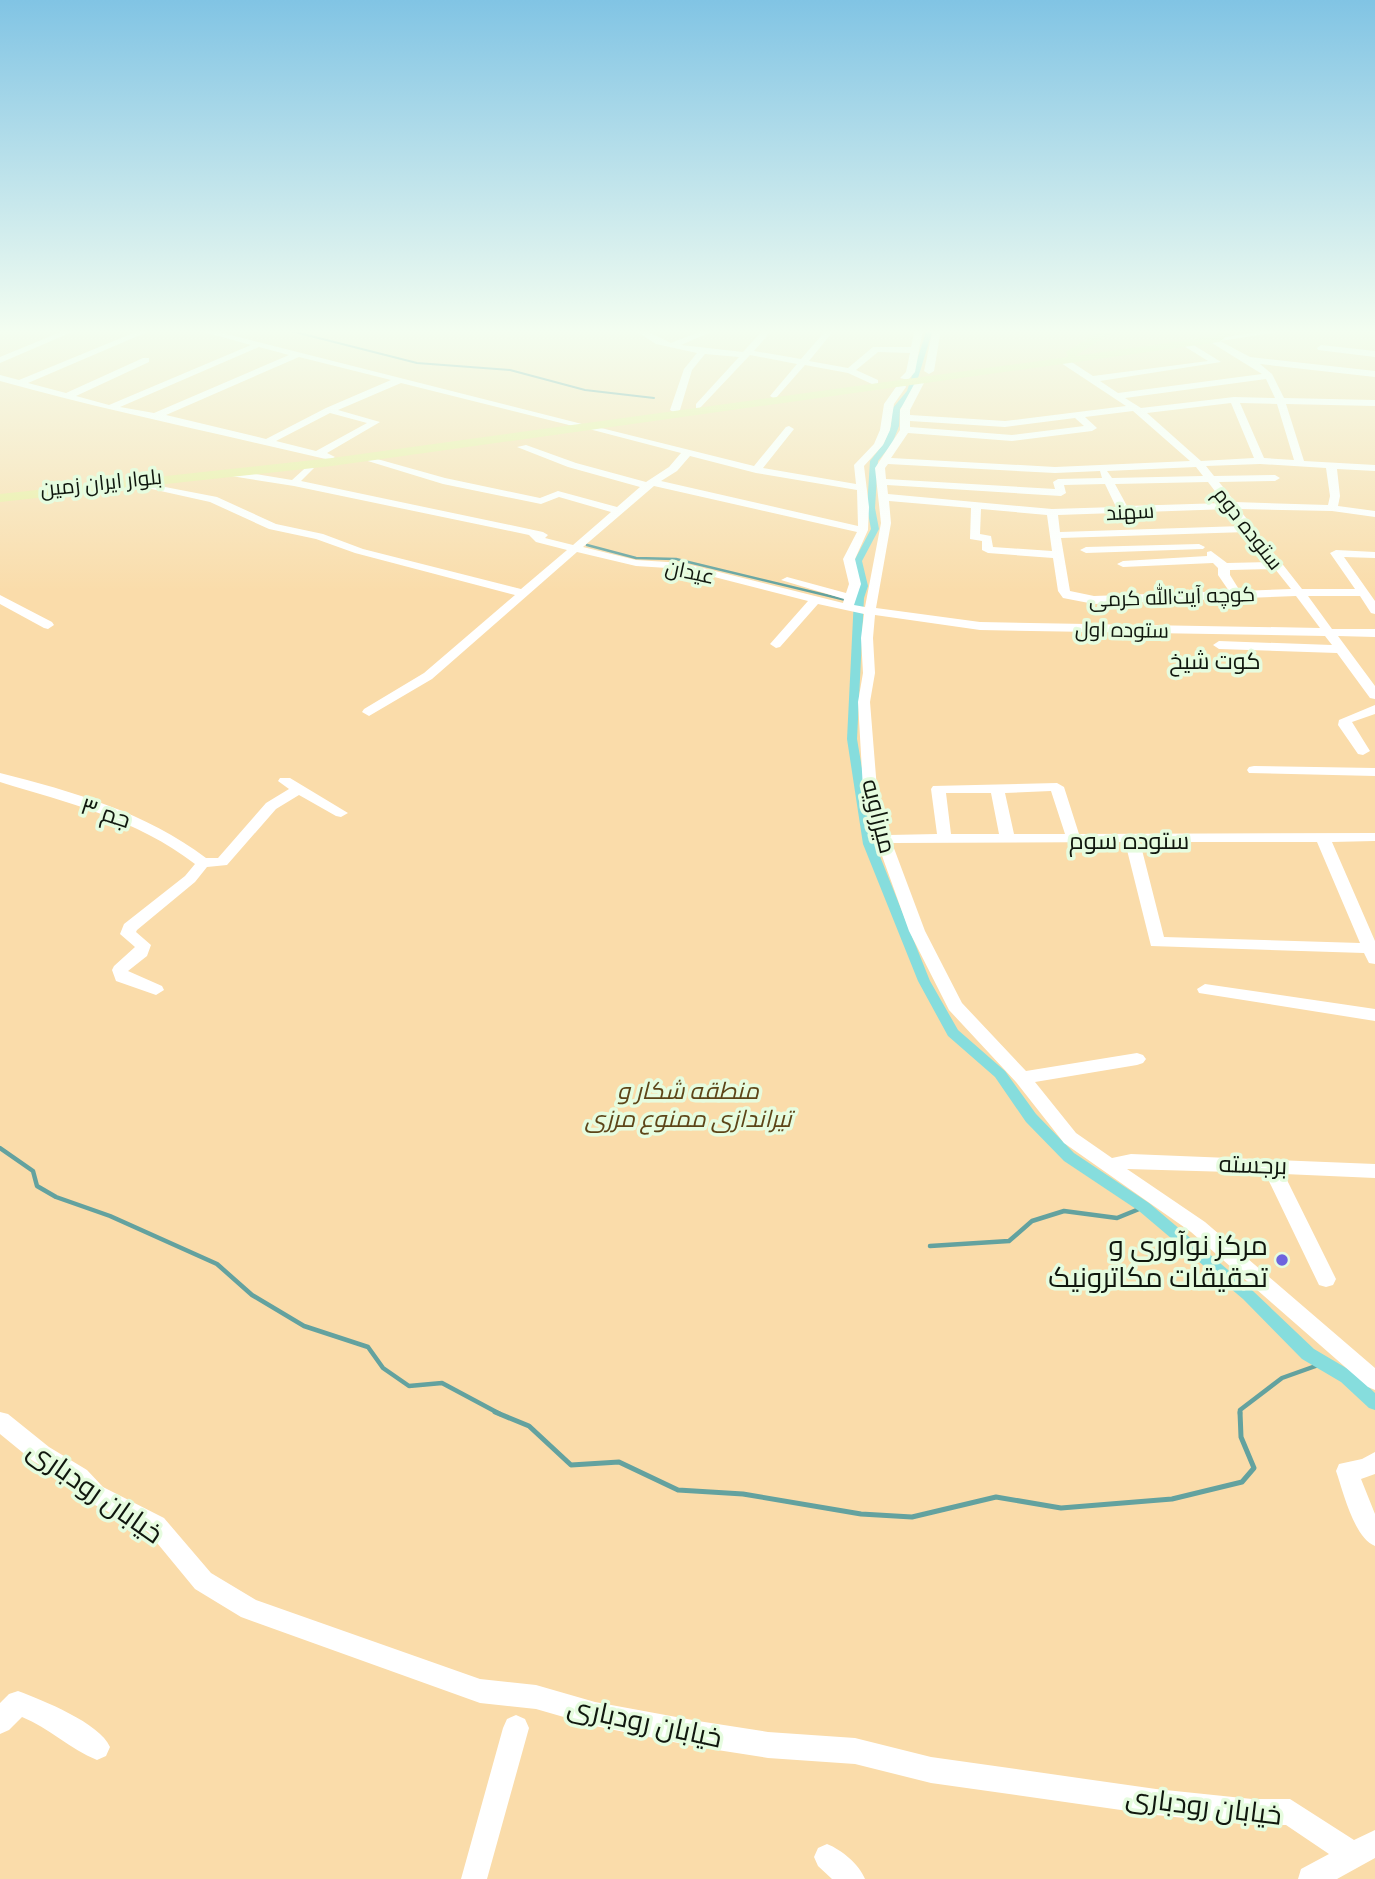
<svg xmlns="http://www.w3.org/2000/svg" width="1375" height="1879" font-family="'IBM Plex Serif',Cairo,serif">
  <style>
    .green { fill: #fadcaa }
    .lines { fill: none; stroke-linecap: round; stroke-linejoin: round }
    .stream-far3 { stroke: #63a29f; stroke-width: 2 }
    .stream-far2 { stroke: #63a29f; stroke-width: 2.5 }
    .stream-far1 { stroke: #63a29f; stroke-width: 4.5 }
    .stream { stroke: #63a29f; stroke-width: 5 }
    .canal { fill: #86dddd; fill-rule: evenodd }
    .minor { fill: #fff; fill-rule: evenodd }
    .major { fill: #ebeb9d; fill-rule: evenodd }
    .poi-dot { fill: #6e64de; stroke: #e6fcdf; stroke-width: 2.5 }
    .labels { text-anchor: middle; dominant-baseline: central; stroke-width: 7; stroke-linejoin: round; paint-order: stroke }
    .far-street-label { font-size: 21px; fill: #10170e; stroke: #e6fcdf }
    .far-quarter-label { font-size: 23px; fill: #10170e; stroke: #e6fcdf }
    .street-label { font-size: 24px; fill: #10170e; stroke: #e6fcdf }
    .park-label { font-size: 24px; font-style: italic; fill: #5d4518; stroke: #e6fcdf }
    .near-poi-label { font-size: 28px; fill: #10170e; stroke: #e6fcdf; text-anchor: end }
    .near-street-label { font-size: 28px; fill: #10170e; stroke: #e6fcdf }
  </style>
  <rect width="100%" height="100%" fill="#e6fcdf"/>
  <path class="green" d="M 0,329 L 1375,329 L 1375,1879 L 0,1879 Z"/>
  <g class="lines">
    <path class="stream-far3" d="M 283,329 L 417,363 L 510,370 L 585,390 L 654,398"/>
    <path class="stream-far2" d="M 587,545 L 636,558 L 676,559 L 846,600"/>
    <path class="stream-far1" d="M 0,1148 L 33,1171 L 37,1186 L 56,1197 L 110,1216 L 217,1264 L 252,1295 L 304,1326 L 368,1347 L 383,1368 L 409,1386 L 442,1383 L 500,1414
      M 930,1246 L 1009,1241 L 1032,1221 L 1064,1211 L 1117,1218 L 1144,1207
      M 1240,1414 L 1240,1410 L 1282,1378 L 1324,1363"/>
    <path class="stream" d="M 495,1412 L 529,1426 L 571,1465 L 619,1462 L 678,1490 L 743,1494 L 861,1514 L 912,1517 L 996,1497 L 1061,1508 L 1172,1499 L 1242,1482 L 1254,1468 L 1241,1437 L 1240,1412"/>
    <path class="canal" d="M 927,329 L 933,329 L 914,391 L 900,409 L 899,426 L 892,444 L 878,461 L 875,508 L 879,529 L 862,561 L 868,586 L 864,598 L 857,739 L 875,844 L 930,981 L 958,1030 L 1005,1071 L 1036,1114 L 1074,1153 L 1149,1203 L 1253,1291 L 1314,1349 L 1353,1372 L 1375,1393 L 1375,1410 L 1369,1408 L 1341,1382 L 1302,1359 L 1243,1299 L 1139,1211 L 1064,1161 L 1026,1122 L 995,1077 L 948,1036 L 918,981 L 863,844 L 847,739 L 854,598 L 860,586 L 854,561 L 871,529 L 867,508 L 870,461 L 884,443 L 891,426 L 892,409 L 907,391 Z"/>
    <path class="minor" d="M 68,329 L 79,329 L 0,363 L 0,357 Z
      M 143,329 L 154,329 L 28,383 L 66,393 L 143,358 L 149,358 L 149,362 L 76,396 L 109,405 L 251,345 L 193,329 L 207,329 L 582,424 L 577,427 L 401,383 L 338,410 L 380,422 L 327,453 L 335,457 L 330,460 C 220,434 108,411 0,381 L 0,375 L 19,380 ZM 259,347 L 289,355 L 154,413 L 120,407 ZM 299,357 L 391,380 L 326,408 L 266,439 L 166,415 ZM 330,413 L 367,423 L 316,451 L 276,441 Z
      M 633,329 L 642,329 L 671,343 L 707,329 L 718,329 L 681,345 L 743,352 L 764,329 L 773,329 L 754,351 L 801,359 L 827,329 L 835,329 L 809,361 L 848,368 L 873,347 L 911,347 L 915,329 L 923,329 L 915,372 L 908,380 L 900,378 L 906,372 L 910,353 L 878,352 L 856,370 L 878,380 L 878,384 L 872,384 L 848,373 L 805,365 L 775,399 L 770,396 L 797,364 L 750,355 L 699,409 L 696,408 L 696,404 L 739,357 L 705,354 L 692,370 L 680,410 L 675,413 L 670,410 L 684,369 L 697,353 L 656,344 Z
      M 933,329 L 941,329 L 934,371 L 929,374 L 924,371 Z
      M 1276,329 L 1298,329 L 1220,341 L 1250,357 L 1375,371 L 1375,377 L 1260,364 L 1272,374 L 1284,398 L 1375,400 L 1375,406 L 1286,404 L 1304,461 L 1375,465 L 1375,471 L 1337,469 L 1340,496 L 1338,506 L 1375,511 L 1375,517 L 1332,511 L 1239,509 L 1302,589 L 1355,589 L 1330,553 L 1336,550 L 1375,552 L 1375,558 L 1344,557 L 1375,601 L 1375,614 L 1371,613 L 1360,596 L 1308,596 L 1332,629 L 1375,629 L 1375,637 L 1338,636 L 1375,686 L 1375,699 L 1370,698 L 1337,653 L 1219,649 L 1213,645 L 1219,641 L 1332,645 L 1325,636 L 980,630 L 875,615 L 873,638 L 875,673 L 870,702 L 877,789 L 889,835 L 937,834 L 931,789 L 933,786 L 1057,783 L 1064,787 L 1079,834 L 1375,833 L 1375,841 L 1332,842 L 1375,941 L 1375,964 L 1369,963 L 1364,953 L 1151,946 L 1125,842 L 892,843 L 925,931 L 962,1003 L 1026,1071 L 1137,1053 L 1143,1055 L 1146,1059 L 1143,1063 L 1137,1065 L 1035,1082 L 1076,1133 L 1112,1158 L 1131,1154 L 1375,1164 L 1375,1178 L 1284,1174 L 1336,1279 L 1333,1285 L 1326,1287 L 1319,1285 L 1265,1173 L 1127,1169 L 1205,1222 L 1375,1368 L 1375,1390 L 1368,1387 L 1191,1232 L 1064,1143 L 1016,1082 L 949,1010 L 909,931 L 876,839 L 863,789 L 858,702 L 863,673 L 861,638 L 864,614 L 818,604 L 780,647 L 776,648 L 770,644 L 808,601 L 683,569 L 636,566 L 577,552 L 432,679 L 369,716 L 362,712 L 364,709 L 424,673 L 515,595 L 355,553 L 316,539 L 269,529 L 210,502 L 129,484 L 134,481 L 217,497 L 276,524 L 323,534 L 363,549 L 521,589 L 567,550 L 536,542 L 529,535 L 294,486 L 231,476 L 226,473 L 231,470 L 292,480 L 313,461 L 318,464 L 301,481 L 543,532 L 548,535 L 545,538 L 573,545 L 611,512 L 559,497 L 541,504 L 443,484 L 358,458 L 363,455 L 445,478 L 540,498 L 558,491 L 617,507 L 640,487 L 568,467 L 517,447 L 526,445 L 576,463 L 646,482 L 669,467 L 681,453 L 589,429 L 589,425 L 754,466 L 786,427 L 789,426 L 794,429 L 763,468 L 856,484 L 854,465 L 874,444 L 880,430 L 884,404 L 896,387 L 895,383 L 900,380 L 903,381 L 906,387 L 894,404 L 890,430 L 883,445 L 864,466 L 869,507 L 868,530 L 855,559 L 861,584 L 854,605 L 865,607 L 881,523 L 875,468 L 900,430 L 900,410 L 917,379 L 925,381 L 910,410 L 910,415 L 1005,421 L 1126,406 L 1061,363 L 1061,359 L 1067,359 L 1093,376 L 1208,361 L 1184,346 L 1184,342 L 1187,341 L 1221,362 L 1100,381 L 1118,393 L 1262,374 L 1207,340 ZM 1266,379 L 1275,398 L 1234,397 L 1141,408 L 1125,398 ZM 1231,403 L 1254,458 L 1201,461 L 1147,413 ZM 1240,403 L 1277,404 L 1294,460 L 1264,458 ZM 1133,411 L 1190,461 L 1055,467 L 891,458 L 908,433 L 1012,441 L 1092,431 L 1097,428 L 1085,417 ZM 1075,418 L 1084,426 L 1012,435 L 910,427 L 910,421 L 1005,427 ZM 690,456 L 756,473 L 857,490 L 858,526 L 661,481 L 677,471 ZM 888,464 L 1055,473 L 1100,471 L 1102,478 L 1058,479 L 1053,482 L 1055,489 L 886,479 L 885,468 ZM 1260,464 L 1326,468 L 1330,496 L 1328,505 L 1235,502 L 1219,482 L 1275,481 L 1280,478 L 1275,475 L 1214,476 L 1206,466 ZM 1196,467 L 1203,476 L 1112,478 L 1107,471 ZM 1208,482 L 1224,503 L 1127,506 L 1115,484 ZM 1105,484 L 1116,507 L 1052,509 L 888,494 L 887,485 L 1061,496 L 1066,493 L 1064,485 ZM 654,486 L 857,532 L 843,559 L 849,584 L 846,593 L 787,577 L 781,580 L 844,599 L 843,603 L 683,563 L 636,560 L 583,547 ZM 889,501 L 971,508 L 970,539 L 982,541 L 982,550 L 988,553 L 1053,558 L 1058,591 L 1063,598 L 1094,604 L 1296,596 L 1320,628 L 980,622 L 876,608 L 891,523 ZM 981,509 L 1047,515 L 1052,551 L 993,547 L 991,536 L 980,534 ZM 1229,509 L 1242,526 L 1060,532 L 1058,515 ZM 1247,532 L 1270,562 L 1227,563 L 1211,551 L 1207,552 L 1207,556 L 1123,561 L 1117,564 L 1123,567 L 1213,563 L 1218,568 L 1218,575 L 1229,591 L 1094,596 L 1070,591 L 1061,538 ZM 1275,569 L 1291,589 L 1240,591 L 1230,575 L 1230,570 ZM 1051,791 L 1065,834 L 1014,834 L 1005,793 ZM 946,793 L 991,793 L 999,834 L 951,834 ZM 1140,842 L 1317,842 L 1360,943 L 1164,937 Z
      M 1321,345 L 1375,351 L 1375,357 L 1318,350 L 1317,348 Z
      M 1199,544 L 1205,547 L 1203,549 L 1086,553 L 1080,550 L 1086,547 Z
      M 0,595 L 52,622 L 54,625 L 48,629 L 44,628 L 0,604 Z
      M 1375,705 L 1375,714 L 1352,722 L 1370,751 L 1363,755 L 1358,754 L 1338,725 L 1339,720 Z
      M 1254,766 L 1375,768 L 1375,776 L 1249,773 L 1247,770 L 1249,767 Z
      M 0,773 C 72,791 147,813 206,858 L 218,858 L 266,803 L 289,789 L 278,781 L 280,778 L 290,778 L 348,813 L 341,817 L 336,816 L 299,795 L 276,809 L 227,865 L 207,867 L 195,882 L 137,930 L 136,932 L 151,945 L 147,956 L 128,971 L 162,986 L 164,990 L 156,995 L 116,981 L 112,970 L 114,966 L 135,947 L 120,934 L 124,924 L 185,876 L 195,864 C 137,819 68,803 0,782 Z
      M 1205,984 L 1375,1009 L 1375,1021 L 1199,993 L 1197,989 Z
      M 0,1412 L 8,1414 L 49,1447 L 87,1470 L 103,1487 L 164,1518 L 211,1573 L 256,1600 L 480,1679 L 536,1685 L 595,1702 L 698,1721 L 768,1732 L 855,1738 L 931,1757 L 1156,1789 L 1252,1799 L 1290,1799 L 1354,1840 L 1375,1830 L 1375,1858 L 1337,1879 L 1298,1879 L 1301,1869 L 1329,1854 L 1286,1825 L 1252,1825 L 1156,1815 L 931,1783 L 855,1764 L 768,1758 L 698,1747 L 595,1726 L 536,1709 L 480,1703 L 241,1617 L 195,1589 L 148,1532 L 87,1501 L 71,1484 L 33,1461 L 0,1434 Z
      M 1375,1452 L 1375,1474 L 1361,1479 L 1375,1514 L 1375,1546 C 1354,1538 1343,1491 1336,1471 L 1339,1464 L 1362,1459 Z
      M 18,1691 C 42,1700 100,1723 110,1747 L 106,1756 L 97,1760 C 70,1749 49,1728 22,1717 L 9,1730 L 0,1734 L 0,1703 L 9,1694 Z
      M 516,1715 L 525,1719 L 529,1728 L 487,1879 L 461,1879 L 503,1728 L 507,1719 Z
      M 827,1844 C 842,1850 859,1864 865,1879 L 832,1879 L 818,1866 L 814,1857 L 818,1848 Z"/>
    <path class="major" d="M 1103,329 L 1118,329 L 1075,356 L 1216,336 L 1219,329 L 1229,329 L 1230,334 L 1219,342 L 332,466 L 0,502 L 0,494 L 332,458 L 1068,357 L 1066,352 Z"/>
  </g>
  <linearGradient id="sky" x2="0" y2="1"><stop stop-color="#81c4e4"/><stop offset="0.56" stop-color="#f4fef1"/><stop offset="1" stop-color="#f4fef1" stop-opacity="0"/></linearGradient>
  <rect width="1375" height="592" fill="url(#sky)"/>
  <circle class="poi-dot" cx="1282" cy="1260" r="7"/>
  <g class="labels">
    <g class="far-street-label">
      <text transform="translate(101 482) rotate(-6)">بلوار ایران زمین</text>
      <text transform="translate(1130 511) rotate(-3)">سهند</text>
      <text transform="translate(1249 528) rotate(52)">ستوده دوم</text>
      <text transform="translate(690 571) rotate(12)">عیدان</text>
      <text transform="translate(1172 596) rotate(-2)">کوچه آیت‌الله کرمی</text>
      <text transform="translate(1122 629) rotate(1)">ستوده اول</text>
    </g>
    <g class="far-quarter-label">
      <text x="1215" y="660">کوت شیخ</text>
    </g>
    <g class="street-label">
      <text transform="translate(106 812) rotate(18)">جم ۳</text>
      <text transform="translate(880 816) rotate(76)">میرزاویه</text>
      <text x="1129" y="840">ستوده سوم</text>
      <text transform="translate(1253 1164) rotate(2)">برجسته</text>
    </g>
    <g class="park-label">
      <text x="688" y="1090">منطقه شکار و<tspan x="688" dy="28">تیراندازی ممنوع مرزی</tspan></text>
    </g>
    <g class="near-poi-label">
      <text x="1268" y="1244">مرکز نوآوری و<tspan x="1268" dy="32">تحقیقات مکاترونیک</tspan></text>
    </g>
    <g class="near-street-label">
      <text transform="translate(96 1491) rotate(35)">خیابان رودباری</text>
      <text transform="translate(645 1721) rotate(12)">خیابان رودباری</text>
      <text transform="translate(1204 1805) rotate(7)">خیابان رودباری</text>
    </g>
  </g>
</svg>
